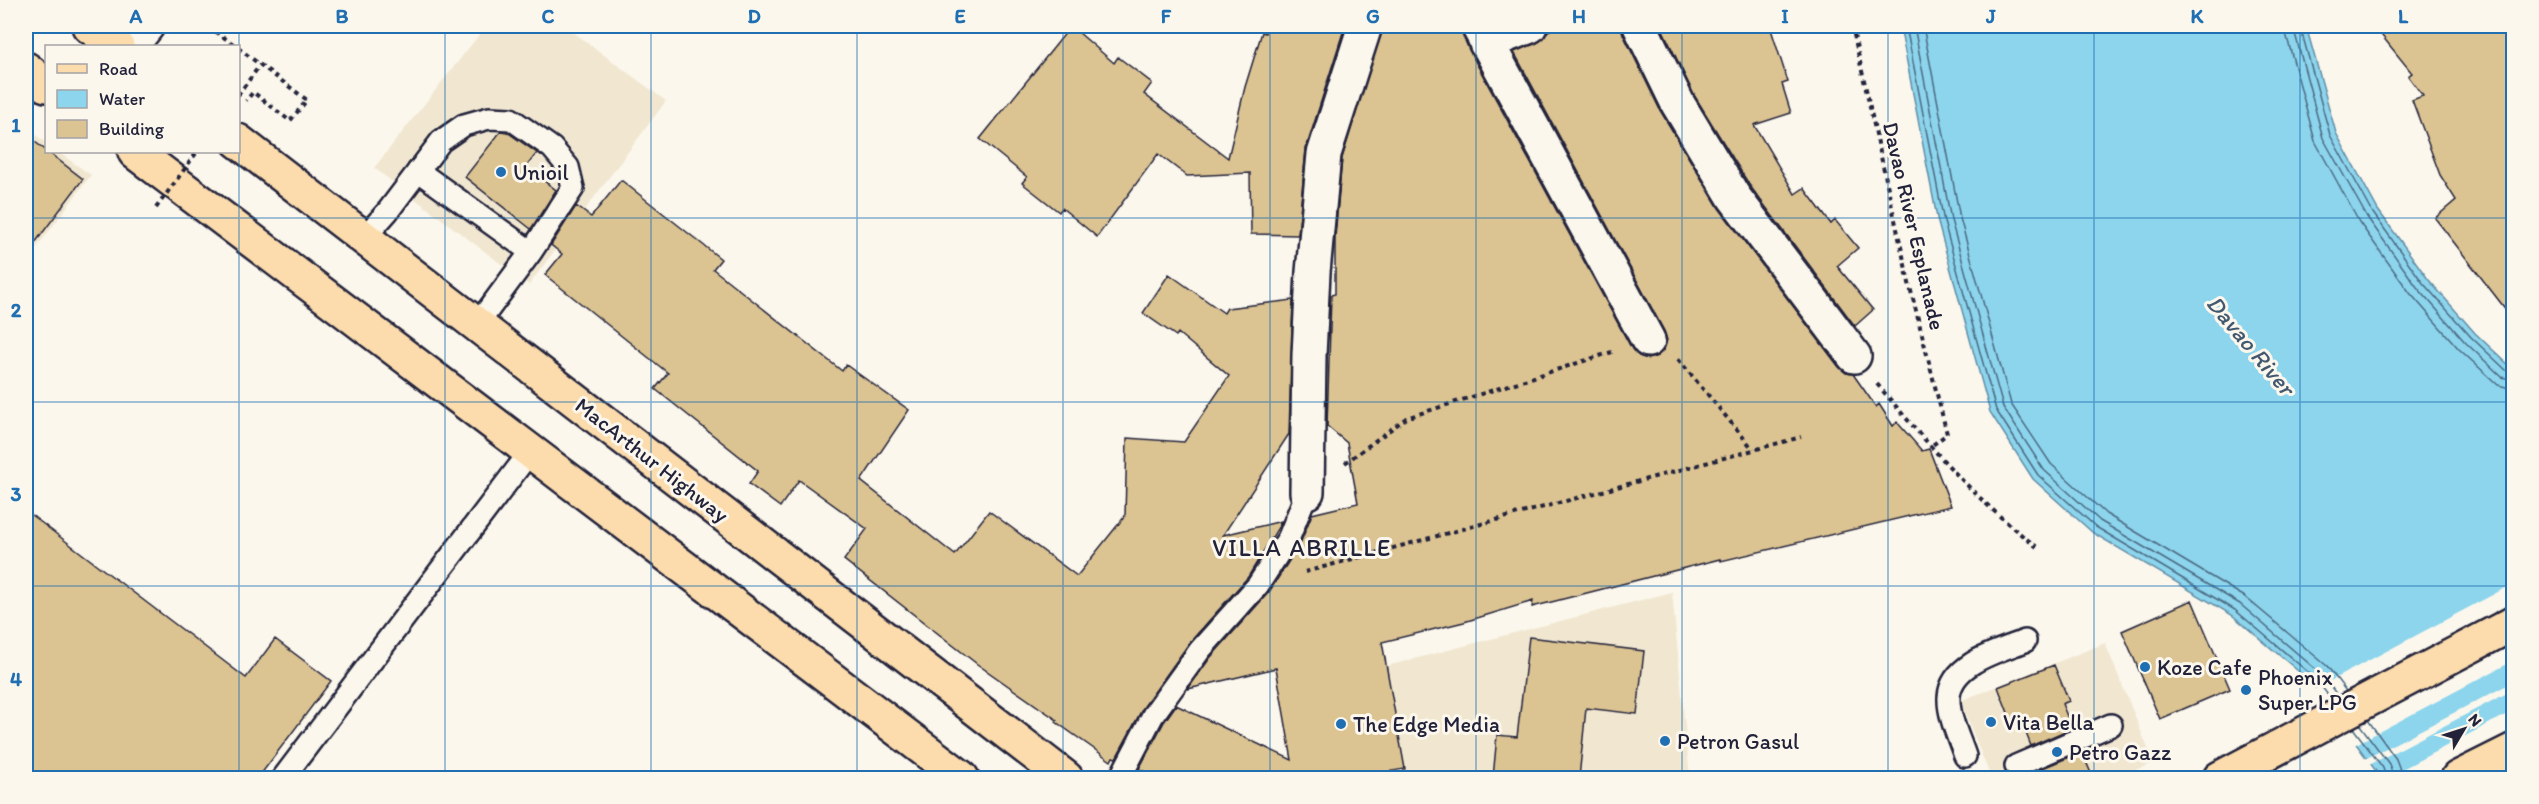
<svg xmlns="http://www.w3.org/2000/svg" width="2539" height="804" font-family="Itim,sans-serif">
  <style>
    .built { fill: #f1e7d1 }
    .water { fill: #8cd5ed; stroke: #628da6; stroke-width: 1.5 }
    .pier { fill: #fbf7ec }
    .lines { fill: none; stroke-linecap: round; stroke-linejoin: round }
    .shore { stroke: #4c6a82; stroke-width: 1.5 }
    .building { fill: #dbc392; stroke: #22223b; stroke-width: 1.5 }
    .lane-casing { stroke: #22223b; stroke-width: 26 }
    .street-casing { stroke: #22223b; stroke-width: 38 }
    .primary-casing { stroke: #22223b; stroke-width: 38 }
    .path { stroke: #22223b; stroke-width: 4; stroke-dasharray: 4.5 4.5; stroke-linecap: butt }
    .lane { stroke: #fbf7ec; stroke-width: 21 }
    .street { stroke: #fbf7ec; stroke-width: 33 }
    .primary { stroke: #fcdcac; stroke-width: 33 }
    .path-bridge { stroke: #22223b; stroke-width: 4; stroke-dasharray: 4.5 4.5; stroke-linecap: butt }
    .grid { fill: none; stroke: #1f6fb2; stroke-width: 1.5; stroke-opacity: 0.55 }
    .poi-dot { fill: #1f6fb2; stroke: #fbf7ec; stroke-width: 2 }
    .labels { text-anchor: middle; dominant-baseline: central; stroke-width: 6; stroke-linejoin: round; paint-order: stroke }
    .poi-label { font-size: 22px; fill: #22223b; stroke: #fbf7ec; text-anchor: start }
    .street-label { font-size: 22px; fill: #22223b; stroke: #fbf7ec }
    .water-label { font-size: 24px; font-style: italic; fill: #425870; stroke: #fbf7ec }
    .neighbourhood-label { font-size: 24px; letter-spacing: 1.5px; fill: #22223b; stroke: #fbf7ec }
    .neatline { fill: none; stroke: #1f6fb2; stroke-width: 2 }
    .grid-label { font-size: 20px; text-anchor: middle; font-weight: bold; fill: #1f6fb2 }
  </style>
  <rect width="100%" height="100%" fill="#fbf7ec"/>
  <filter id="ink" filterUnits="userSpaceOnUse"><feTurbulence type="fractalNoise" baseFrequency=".0167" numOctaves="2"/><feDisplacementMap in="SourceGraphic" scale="12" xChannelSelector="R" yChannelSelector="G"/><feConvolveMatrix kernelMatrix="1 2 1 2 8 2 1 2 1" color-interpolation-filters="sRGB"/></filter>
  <g filter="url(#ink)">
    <path class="built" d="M 486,26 L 565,26 L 666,101 L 529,285 L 374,168 Z
      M 26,127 L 46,143 L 46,152 L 58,152 L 91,175 L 26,262 Z
      M 1672,592 L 1690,778 L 1404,778 L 1383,667 Z
      M 2105,643 L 2154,763 L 2114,778 L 1991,778 L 1960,701 Z"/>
    <path class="water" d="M 1900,26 L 2306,26 L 2336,133 L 2378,210 L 2428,279 L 2475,333 L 2513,369 L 2513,778 L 2381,778 L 2311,682 L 2232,615 L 2093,533 L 2033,479 L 1990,412 L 1938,223 Z"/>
    <path class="pier" d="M 2513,584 L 2513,661 L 2354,745 L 2313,690 Z
      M 2513,682 L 2513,690 L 2369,765 L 2365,759 Z
      M 2513,711 L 2513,778 L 2385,778 Z"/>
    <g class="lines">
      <path class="shore" d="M 1906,26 L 1944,222 L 1996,410 L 2038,475 L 2096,527 L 2235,610 L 2315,678 L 2331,699
        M 1914,26 L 1951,220 L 2003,407 L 2044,470 L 2100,521 L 2240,604 L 2320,673 L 2338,696
        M 1923,26 L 1960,218 L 2011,404 L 2051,464 L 2106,514 L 2245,597 L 2327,666 L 2346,691
        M 2284,26 L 2315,141 L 2359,222 L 2410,293 L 2459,349 L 2498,385 L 2514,389
        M 2293,26 L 2323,138 L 2367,217 L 2417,287 L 2465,342 L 2502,377 L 2514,380
        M 2300,26 L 2330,135 L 2373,213 L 2423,283 L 2471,337 L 2507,371 L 2514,373
        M 2368,720 L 2396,759 L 2403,778
        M 2360,725 L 2389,764 L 2394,778
        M 2353,728 L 2383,768 L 2386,778"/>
    </g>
    <path class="building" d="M 1071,26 L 1114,63 L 1118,57 L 1152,83 L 1144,94 L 1228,158 L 1245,87 L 1262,32 L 1265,33 L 1267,26 L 1345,26 L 1306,149 L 1298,235 L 1251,234 L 1250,173 L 1187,176 L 1158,154 L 1097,237 L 1062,208 L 1059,212 L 1022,183 L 1027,177 L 980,139 Z
      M 1383,26 L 1459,26 L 1469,50 L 1632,349 L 1639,356 L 1648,359 L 1657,356 L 1664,349 L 1667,340 L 1664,331 L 1514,52 L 1537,43 L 1544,38 L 1548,31 L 1558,26 L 1621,26 L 1623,34 L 1661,112 L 1719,208 L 1839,367 L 1846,373 L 1853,374 L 1876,407 L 1879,404 L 1893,426 L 1897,422 L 1922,451 L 1929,449 L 1951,506 L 1721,561 L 1720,559 L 1532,607 L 1533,601 L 1464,622 L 1382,642 L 1405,769 L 1350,778 L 1159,778 L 1139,769 L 1164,722 L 1176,705 L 1292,760 L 1276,668 L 1188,689 L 1210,658 L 1269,592 L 1300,544 L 1312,514 L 1358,503 L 1347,443 L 1327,426 L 1331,295 L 1335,294 L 1335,237 L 1342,158 Z
      M 1661,26 L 1770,26 L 1788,82 L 1782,84 L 1791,113 L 1754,125 L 1795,194 L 1804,188 L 1831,224 L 1835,220 L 1858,248 L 1837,266 L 1873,310 L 1855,326 L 1750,186 L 1694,95 Z
      M 2374,26 L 2514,26 L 2514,320 L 2435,218 L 2456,200 L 2440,175 L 2412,100 L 2423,96 L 2408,76 L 2412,73 Z
      M 501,131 L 507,132 L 537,153 L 526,167 L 556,190 L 531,229 L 465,177 Z
      M 26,135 L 83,179 L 26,255 Z
      M 621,180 L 721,259 L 713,269 L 842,371 L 846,365 L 909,410 L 861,481 L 955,555 L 989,511 L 1077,576 L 1125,516 L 1127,438 L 1184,442 L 1229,376 L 1178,333 L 1176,336 L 1143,313 L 1169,274 L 1224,313 L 1227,308 L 1293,300 L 1289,434 L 1223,535 L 1282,521 L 1248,577 L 1190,642 L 1143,708 L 1116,758 L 1113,757 L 1111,761 L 1056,722 L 1057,720 L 977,664 L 844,560 L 867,529 L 799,480 L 780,507 L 749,484 L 758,471 L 655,389 L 668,373 L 545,275 L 562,254 L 551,245 L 576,206 L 591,217 Z
      M 26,511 L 246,678 L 275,639 L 331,681 L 258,778 L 26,778 Z
      M 2192,600 L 2230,689 L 2160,719 L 2122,631 Z
      M 1529,637 L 1644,651 L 1637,714 L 1586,708 L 1579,778 L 1493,778 L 1497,735 L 1517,737 Z
      M 2054,665 L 2069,701 L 2062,704 L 2072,728 L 2031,746 L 2021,720 L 2012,723 L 1998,687 Z
      M 2082,752 L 2093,778 L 2044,778 L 2040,769 Z"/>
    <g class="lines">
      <defs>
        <path id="lane" d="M 418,171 L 531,252
          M 364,238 L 388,211 L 441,141 L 464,125 L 489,118 L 511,119 L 552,148 L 568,167 L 573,188 L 531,252 L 477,325
          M 1965,756 C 1959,738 1948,716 1949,697 C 1951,663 1999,651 2025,641
          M 2016,766 L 2111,725
          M 283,778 L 530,452
          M 1120,778 L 1153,715 L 1200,650 L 1258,585 L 1289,537 L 1307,492"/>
        <path id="street" d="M 1478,26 L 1648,340
          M 1640,26 L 1678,104 L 1734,197 L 1854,356
          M 1486,43 L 1530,26
          M 131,46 L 147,26
          M 1307,492 L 1309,355 L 1313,272 L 1324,154 L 1365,26"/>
        <path id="primary" d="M 89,26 L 117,46
          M 26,69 L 46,85
          M 238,141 L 1066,778
          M 135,152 L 962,778
          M 2220,778 L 2514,623
          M 2458,778 L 2514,750"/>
      </defs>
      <use href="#lane" class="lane-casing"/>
      <use href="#street" class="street-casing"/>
      <use href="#primary" class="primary-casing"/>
      <path class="path" d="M 208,26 L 236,46
        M 1852,26 L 1909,283 L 1947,434 L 1930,447
        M 238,48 L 307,100 L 290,121 L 253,92 L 246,101
        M 238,95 L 260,65
        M 1678,359 L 1753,449
        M 1877,384 C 1928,444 1975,500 2037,547
        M 1345,463 L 1406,418 L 1612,352
        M 1305,572 L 1801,437"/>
      <use href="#lane" class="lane"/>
      <use href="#street" class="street"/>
      <use href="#primary" class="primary"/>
      <path class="path-bridge" d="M 156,208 L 197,152"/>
    </g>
  </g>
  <path class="grid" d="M 239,26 L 239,778M 445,26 L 445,778M 651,26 L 651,778M 857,26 L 857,778M 1063,26 L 1063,778M 1270,26 L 1270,778M 1476,26 L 1476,778M 1682,26 L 1682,778M 1888,26 L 1888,778M 2094,26 L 2094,778M 2300,26 L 2300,778M 26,218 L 2514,218M 26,402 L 2514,402M 26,586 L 2514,586"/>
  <g class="poi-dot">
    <circle cx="501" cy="172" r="6"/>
    <circle cx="2145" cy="667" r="6"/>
    <circle cx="2246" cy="690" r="6"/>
    <circle cx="1991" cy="722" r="6"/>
    <circle cx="1341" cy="724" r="6"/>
    <circle cx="1665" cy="741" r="6"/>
    <circle cx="2057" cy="752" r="6"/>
  </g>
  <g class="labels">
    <g class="poi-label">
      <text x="513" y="172">Unioil</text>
      <text x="2157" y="667">Koze Cafe</text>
      <text x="2258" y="677">Phoenix<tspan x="2258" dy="25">Super LPG</tspan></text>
      <text x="2003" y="722">Vita Bella</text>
      <text x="1353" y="724">The Edge Media</text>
      <text x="1677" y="741">Petron Gasul</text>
      <text x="2069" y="752">Petro Gazz</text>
    </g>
    <g class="street-label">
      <text transform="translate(1914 226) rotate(77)">Davao River Esplanade</text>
      <text transform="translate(652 460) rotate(38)">MacArthur Highway</text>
    </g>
    <g class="water-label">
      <text transform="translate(2251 345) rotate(50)">Davao River</text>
    </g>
    <g class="neighbourhood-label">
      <text x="1302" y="547">VILLA ABRILLE</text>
    </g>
  </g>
  <rect width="2539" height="804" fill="none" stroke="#fbf7ec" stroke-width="66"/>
  <rect x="45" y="45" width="195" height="108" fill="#fbf7ec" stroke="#a4a2a5" stroke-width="1.5"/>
  <rect x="57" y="64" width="30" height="9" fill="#fcdcac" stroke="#a4a2a5" stroke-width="1.5"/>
  <text x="99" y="75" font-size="18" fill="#22223b">Road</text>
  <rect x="57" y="90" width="30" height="18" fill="#8cd5ed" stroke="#a4a2a5" stroke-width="1.5"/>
  <text x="99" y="105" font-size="18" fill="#22223b">Water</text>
  <rect x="57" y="120" width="30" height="18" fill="#dbc392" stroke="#a4a2a5" stroke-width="1.5"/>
  <text x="99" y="135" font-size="18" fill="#22223b">Building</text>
  <g transform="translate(2464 729) rotate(51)" stroke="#fbf7ec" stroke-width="4.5" paint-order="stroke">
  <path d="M0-4.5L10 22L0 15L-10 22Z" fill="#22223b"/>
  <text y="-9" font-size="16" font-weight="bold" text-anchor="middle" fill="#22223b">N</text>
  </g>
  <rect x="33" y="33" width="2473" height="738" class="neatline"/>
  <g class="grid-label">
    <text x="136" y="23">A</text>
    <text x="342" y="23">B</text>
    <text x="548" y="23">C</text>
    <text x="754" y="23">D</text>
    <text x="960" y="23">E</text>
    <text x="1166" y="23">F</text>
    <text x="1373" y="23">G</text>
    <text x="1579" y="23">H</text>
    <text x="1785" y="23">I</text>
    <text x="1991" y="23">J</text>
    <text x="2197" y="23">K</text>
    <text x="2403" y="23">L</text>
    <text x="16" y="132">1</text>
    <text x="16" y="317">2</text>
    <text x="16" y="501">3</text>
    <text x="16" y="686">4</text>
  </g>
</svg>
